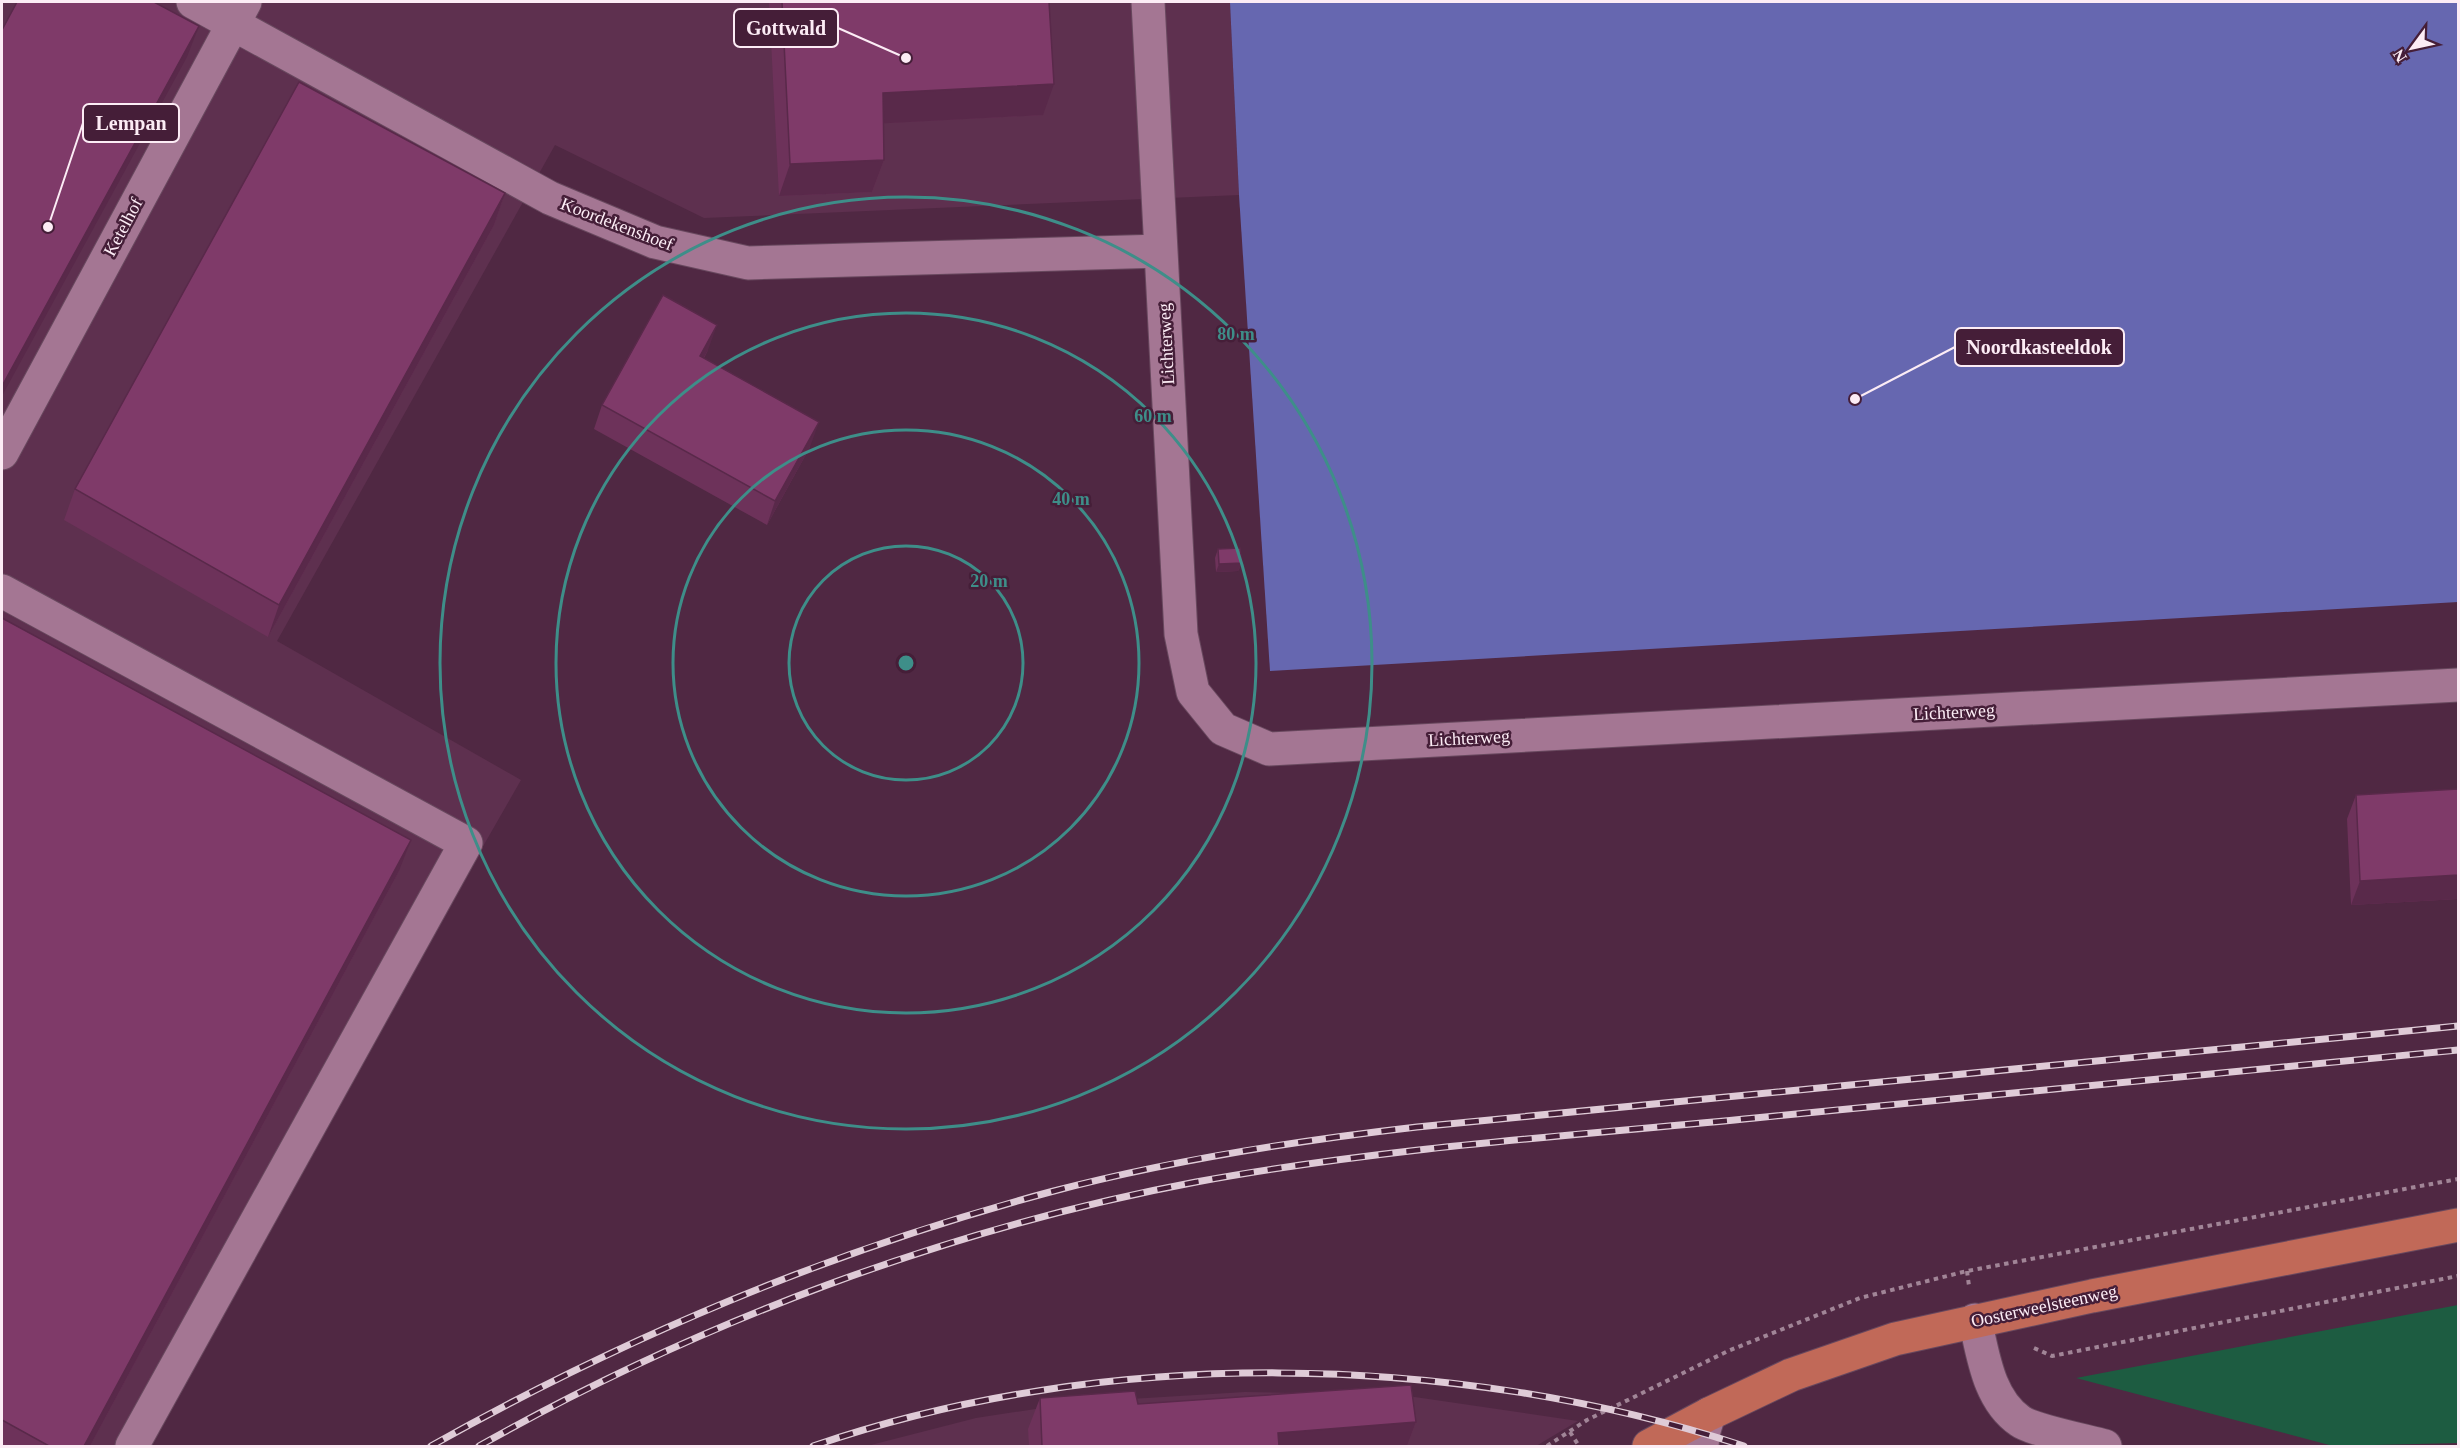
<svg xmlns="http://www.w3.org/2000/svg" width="2460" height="1448" font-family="Georgia,serif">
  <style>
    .built { fill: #5e304f }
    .green { fill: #1d5c41 }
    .water { fill: #6667b0 }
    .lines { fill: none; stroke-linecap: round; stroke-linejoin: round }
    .minor-casing { stroke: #68485e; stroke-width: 35 }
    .major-casing { stroke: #68485e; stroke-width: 35 }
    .path { stroke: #a18597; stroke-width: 4; stroke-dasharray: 4.5 4.5; stroke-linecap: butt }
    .minor { stroke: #a47693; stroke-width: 33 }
    .major { stroke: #c16958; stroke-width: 33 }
    .rail-casing { stroke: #dfcbd7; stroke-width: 7 }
    .rail { stroke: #451e38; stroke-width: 4.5; stroke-dasharray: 14; stroke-linecap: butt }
    .wall { fill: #6d325a }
    .shaded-wall { fill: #59294a }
    .building { fill: #7f3a69; stroke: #59294a; stroke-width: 1.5 }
    .ring { fill: none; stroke: #3e8e89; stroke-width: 3 }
    .labels { text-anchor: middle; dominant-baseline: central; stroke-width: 5; stroke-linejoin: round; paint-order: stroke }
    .street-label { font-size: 18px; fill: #fcecf5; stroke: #451e38 }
    .centre { fill: #3e8e89; stroke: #451e38; stroke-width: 3 }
    .ring-label { font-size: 18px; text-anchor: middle; font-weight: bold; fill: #3e8e89; stroke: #451e38; stroke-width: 5; stroke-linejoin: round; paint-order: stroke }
    .leader { fill: none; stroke: #fcecf5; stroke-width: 2 }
    .callout-dot { fill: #fcecf5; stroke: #451e38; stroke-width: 2 }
    .callout { fill: #451e38; stroke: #fcecf5; stroke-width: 2 }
    .callout-label { font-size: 20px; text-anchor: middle; font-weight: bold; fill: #fcecf5 }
  </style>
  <rect width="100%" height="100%" fill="#502843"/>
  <path class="built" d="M 2,2 L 1230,2 L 1239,195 L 704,218 L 555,145 L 277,641 L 521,780 L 139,1446 L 2,1446 Z
    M 1245,1392 L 1401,1395 L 1578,1421 L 1536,1446 L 867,1446 L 976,1418 L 1081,1402 Z"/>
  <path class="green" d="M 2458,1305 L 2458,1443 L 2333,1446 L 2076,1378 Z"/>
  <path class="water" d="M 1230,2 L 2458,2 L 2458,602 L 1270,671 L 1239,195 Z"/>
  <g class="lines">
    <defs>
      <path id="minor" d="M 193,2 L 550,198 L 655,242 L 748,263 L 1161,251
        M 1148,2 L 1181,634 L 1193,692 L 1223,729 L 1269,749 L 2458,685
        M 2,453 L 245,2
        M 2,591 L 466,843 L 132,1446
        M 1975,1320 C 1983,1354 1988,1399 2020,1421 C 2032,1430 2087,1441 2105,1446
        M 1702,1446 L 1703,1434 L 1709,1414"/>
      <path id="major" d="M 1649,1446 L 1709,1414 L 1791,1375 L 1895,1339 L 2092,1296 L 2458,1225"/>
    </defs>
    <use href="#minor" class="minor-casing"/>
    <use href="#major" class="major-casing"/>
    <path class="path" d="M 1967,1271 L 1969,1286
      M 2034,1348 L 2052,1356 L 2458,1276
      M 1570,1432 L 1579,1446
      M 1547,1446 L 1587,1420 L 1728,1351 L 1860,1298 L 1967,1271 L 2458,1179"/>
    <use href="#minor" class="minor"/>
    <use href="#major" class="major"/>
    <defs>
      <path id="rail" d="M 431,1446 C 627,1336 833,1250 1050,1192 C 1171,1160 1294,1141 1417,1127 L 2458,1026
        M 479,1446 C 700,1322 946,1229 1196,1182 C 1381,1148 1569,1136 1755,1118 C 1990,1095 2224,1073 2458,1050
        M 813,1446 C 1105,1346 1452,1351 1744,1446"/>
    </defs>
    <use href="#rail" class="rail-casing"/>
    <use href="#rail" class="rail"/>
  </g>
  <path class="wall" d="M 769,2 L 1049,2 L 1043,115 L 883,123 L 884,160 L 872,192 L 779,196 Z
    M 505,193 L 494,225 L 268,637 L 64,520 L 75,489 Z
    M 708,350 L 704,358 L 810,447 L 767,525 L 594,429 L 602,405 Z
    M 1218,549 L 1242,563 L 1238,571 L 1216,572 L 1215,558 Z
    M 2,618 L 399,871 L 90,1446 L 2,1446 Z
    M 2458,789 L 2458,899 L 2351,905 L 2347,819 L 2356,795 Z
    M 1040,1398 L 1138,1404 L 1416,1422 L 1407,1446 L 1029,1446 L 1028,1429 Z"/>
  <path class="shaded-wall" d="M 199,26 L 187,57 L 2,396 L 2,386 Z
    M 1054,84 L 1043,115 L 871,124 L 883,93 Z
    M 884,160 L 872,192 L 779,196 L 790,164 Z
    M 505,193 L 494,225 L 268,637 L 279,605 Z
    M 717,325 L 708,350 L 691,381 L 700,356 Z
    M 819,422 L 810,447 L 767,525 L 775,501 Z
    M 1242,563 L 1238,571 L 1216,572 L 1219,564 Z
    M 411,840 L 399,871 L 90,1446 L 84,1446 Z
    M 2458,875 L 2458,899 L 2351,905 L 2360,881 Z
    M 1416,1422 L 1407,1446 L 1273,1446 L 1278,1433 Z"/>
  <path class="building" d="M 17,2 L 154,2 L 199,26 L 2,386 L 2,30 Z
    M 782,2 L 1049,2 L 1054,84 L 883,93 L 884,160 L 790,164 Z
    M 299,82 L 505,193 L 279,605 L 75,489 Z
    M 663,295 L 717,325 L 700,356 L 819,422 L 775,501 L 602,405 Z
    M 1240,548 L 1242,563 L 1219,564 L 1218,549 Z
    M 2,618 L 411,840 L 84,1446 L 49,1446 L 2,1420 Z
    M 2458,789 L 2458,875 L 2360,881 L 2356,795 Z
    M 1411,1385 L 1416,1422 L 1278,1433 L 1279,1446 L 1042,1446 L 1040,1398 L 1135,1391 L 1138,1404 Z"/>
  <g class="ring">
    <circle cx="906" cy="663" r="117"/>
    <circle cx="906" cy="663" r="233"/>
    <circle cx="906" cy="663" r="350"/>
    <circle cx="906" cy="663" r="466"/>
  </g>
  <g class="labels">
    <g class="street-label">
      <text transform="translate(617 224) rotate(21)">Koordekenshoef</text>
      <text transform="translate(123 227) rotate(-62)">Ketelhof</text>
      <text transform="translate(1166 344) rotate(-93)">Lichterweg</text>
      <text transform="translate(1954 712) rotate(-3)">Lichterweg</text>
      <text transform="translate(1469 738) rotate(-3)">Lichterweg</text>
      <text transform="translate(2044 1306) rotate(-12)">Oosterweelsteenweg</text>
    </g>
  </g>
  <circle cx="906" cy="663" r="9" class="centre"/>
  <g class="ring-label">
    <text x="1236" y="340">80 m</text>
    <text x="1153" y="422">60 m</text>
    <text x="1071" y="505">40 m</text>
    <text x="989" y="587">20 m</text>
  </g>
  <path class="leader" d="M906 58L838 28M48 227L83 123M1855 399L1955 347"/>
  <g class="callout-dot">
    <circle cx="906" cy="58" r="6"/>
    <circle cx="48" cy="227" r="6"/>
    <circle cx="1855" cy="399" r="6"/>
  </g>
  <g class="callout">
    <rect x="734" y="9" width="104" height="38" rx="6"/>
    <rect x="83" y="104" width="96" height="38" rx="6"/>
    <rect x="1955" y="328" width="169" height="38" rx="6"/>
  </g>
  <g class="callout-label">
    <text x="786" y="35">Gottwald</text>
    <text x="131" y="130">Lempan</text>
    <text x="2039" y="354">Noordkasteeldok</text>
  </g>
  <rect width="2460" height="1448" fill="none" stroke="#fcecf5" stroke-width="6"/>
  <g transform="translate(2412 48) rotate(237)" stroke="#451e38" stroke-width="4.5" paint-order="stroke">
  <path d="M0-4.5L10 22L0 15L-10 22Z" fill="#fcecf5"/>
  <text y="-9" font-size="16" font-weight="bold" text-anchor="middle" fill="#fcecf5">N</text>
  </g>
</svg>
